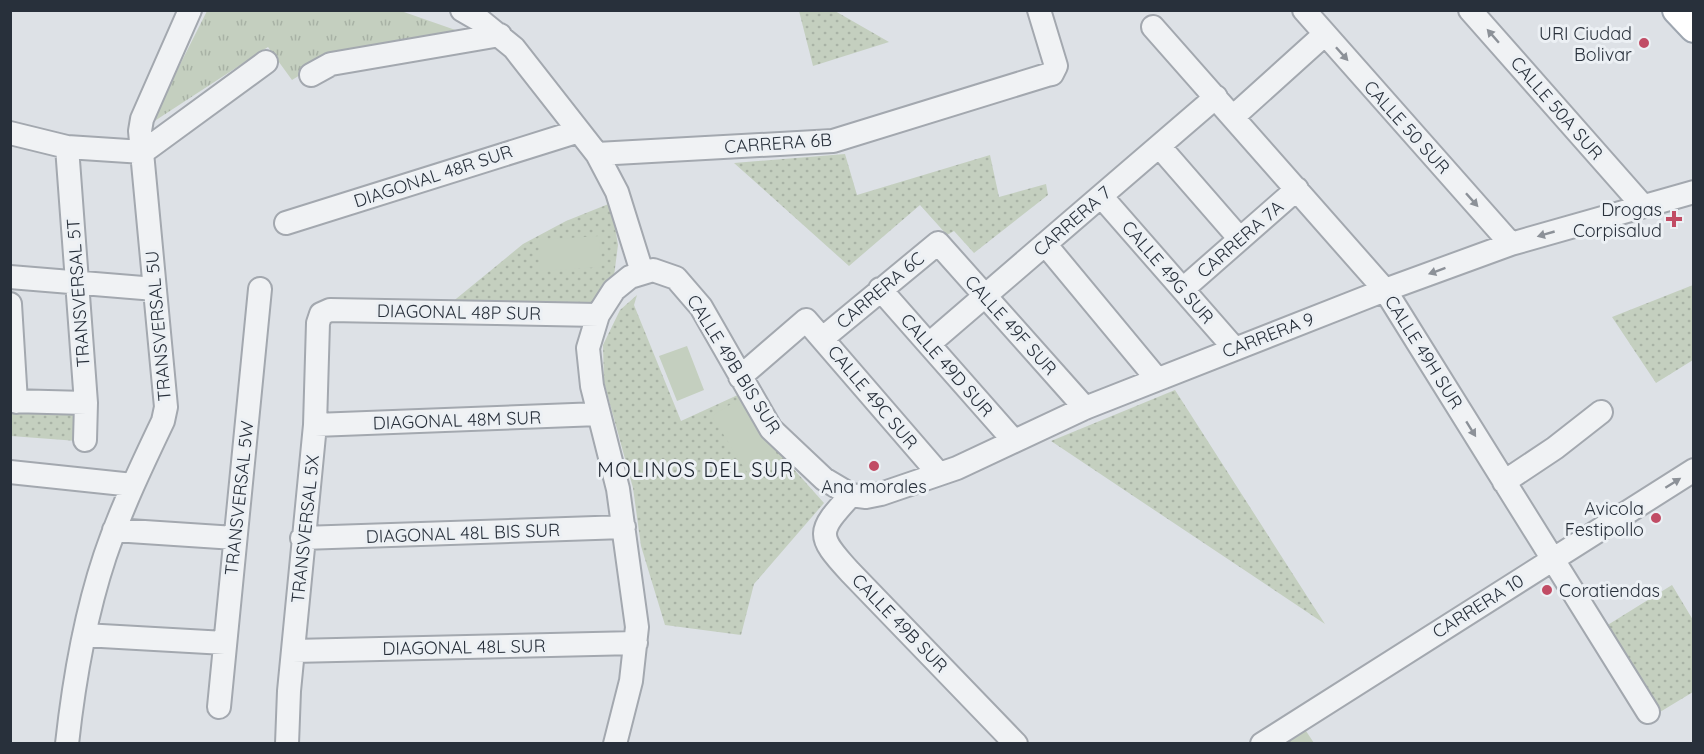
<svg xmlns="http://www.w3.org/2000/svg" width="1704" height="754" font-family="Quicksand,sans-serif">
  <style>
    .grass { fill: url(#grass-tufts) }
    .park { fill: url(#park-dots) }
    .pitch { fill: #c4cfbf }
    .lines { fill: none; stroke-linecap: round; stroke-linejoin: round }
    .minor-casing { stroke: #a3a8af; stroke-width: 26 }
    .major-casing { stroke: #9ea6b0; stroke-width: 32 }
    .minor { stroke: #f0f2f4; stroke-width: 22 }
    .major { stroke: #fff; stroke-width: 28 }
    .oneway { fill: #8c9198 }
    .poi-dot { fill: #c14c65; stroke: #ecf0f4; stroke-width: 2 }
    .labels { text-anchor: middle; dominant-baseline: central; stroke-width: 6; stroke-linejoin: round; paint-order: stroke }
    .poi-label { font-size: 18px; fill: #28303b; stroke: #ecf0f4; text-anchor: end }
    .street-label { font-size: 18px; fill: #28303b; stroke: #ecf0f4 }
    .neighbourhood-label { font-size: 20px; letter-spacing: 1.5px; fill: #1a212c; stroke: #ecf0f4 }
  </style>
  <defs>
    <pattern id="grass-tufts" width="24" height="20" patternUnits="userSpaceOnUse" patternTransform="scale(1.5)"><rect width="24" height="20" fill="#c4cfbf"/><path d="M3 7l-1-3M5 7V3M7 7l1-3M15 17l-1-3M17 17v-4M19 17l1-3" fill="none" stroke="#a8b2a5"/></pattern>
    <pattern id="park-dots" width="8" height="8" patternUnits="userSpaceOnUse" patternTransform="scale(1.5)"><rect width="8" height="8" fill="#c4cfbf"/><path d="M2 2h.1M6 6h.1" fill="none" stroke="#a8b2a5" stroke-width="1.8" stroke-linecap="round"/></pattern>
  </defs>
  <rect width="100%" height="100%" fill="#dde1e6"/>
  <path class="grass" d="M 207,11 L 401,11 L 464,33 L 331,56 L 292,80 L 268,47 L 150,124 Z
    M 1306,731 L 1314,743 L 1286,743 Z"/>
  <path class="park" d="M 799,11 L 835,11 L 889,42 L 813,66 Z
    M 845,154 L 857,195 L 990,155 L 999,197 L 1046,184 L 1048,195 L 974,253 L 954,231 L 947,235 L 920,205 L 849,266 L 734,163 Z
    M 611,203 L 618,245 L 614,276 L 588,306 L 451,303 L 523,244 L 566,221 Z
    M 1693,285 L 1693,360 L 1656,383 L 1612,317 Z
    M 637,295 L 634,305 L 681,421 L 742,393 L 781,455 L 824,503 L 754,584 L 741,635 L 665,625 L 641,546 L 633,488 L 604,382 L 603,345 L 620,310 Z
    M 1175,390 L 1312,604 L 1325,624 L 1051,441 Z
    M 11,406 L 76,409 L 77,441 L 11,436 Z
    M 1672,585 L 1693,620 L 1693,692 L 1660,712 L 1606,626 Z"/>
  <path class="pitch" d="M 599,236 L 601,267 L 540,271 L 539,240 Z
    M 687,346 L 704,390 L 677,401 L 659,356 Z
    M 742,397 L 778,456 L 748,474 L 712,416 Z"/>
  <g class="lines">
    <defs>
      <path id="minor" d="M 462,10 L 481,21 L 514,48 L 597,154 L 617,192 L 642,272
        M 1304,10 L 1511,244
        M 1470,10 L 1643,206
        M 1153,27 L 1385,290 L 1648,712
        M 311,75 L 331,64 L 500,35
        M 1233,117 L 1325,34
        M 10,133 L 67,147 L 143,152 L 266,62
        M 1159,146 L 1240,239
        M 67,147 L 86,403 L 85,440
        M 597,154 L 833,141 L 1047,75 L 1052,74 L 1056,66 L 1039,10
        M 1101,196 L 1234,348
        M 286,223 L 579,131
        M 1045,244 L 1157,379
        M 10,277 L 155,289
        M 880,289 L 1014,441
        M 1183,289 L 1297,189
        M 10,304 L 16,402
        M 823,338 L 938,243 L 1085,408
        M 929,344 L 1216,97
        M 740,377 L 806,320 L 939,474
        M 10,401 L 86,403
        M 315,425 L 599,414
        M 10,472 L 133,485
        M 1504,482 L 1555,448 L 1601,412
        M 851,495 C 817,532 816,535 850,572 L 1016,744
        M 114,530 L 235,538
        M 302,538 L 624,527
        M 84,635 L 225,643
        M 293,651 L 636,643
        M 219,707 L 260,289
        M 67,744 C 74,680 85,616 105,556 C 121,509 142,465 163,421 L 166,407 L 140,131 L 142,119 L 190,10
        M 287,744 L 289,691 L 315,425 L 318,323 L 321,314 L 330,310 L 598,315
        M 615,744 L 631,681 L 637,627 L 618,489 L 592,386 L 588,348 L 598,315 L 614,290 L 630,277 L 653,270 L 676,278 L 701,307 L 771,429 L 824,479 L 851,495 L 866,497 L 881,494 L 957,468 L 1085,408 L 1385,290 L 1511,244 L 1694,192
        M 1262,744 L 1694,470"/>
      <path id="major" d="M 1677,10 L 1694,28"/>
    </defs>
    <use href="#minor" class="minor-casing"/>
    <use href="#major" class="major-casing"/>
    <use href="#minor" class="minor"/>
    <use href="#major" class="major"/>
  </g>
  <defs><path id="oneway-solid" d="M-6-.8H1V-3.2L6.5 0L1 3.2V.8H-6Z" transform="scale(1.5)"/></defs>
  <g class="oneway">
    <use href="#oneway-solid" transform="translate(1493 36) rotate(-131)"/>
    <use href="#oneway-solid" transform="translate(1342 54) rotate(48)"/>
    <use href="#oneway-solid" transform="translate(1472 200) rotate(48)"/>
    <use href="#oneway-solid" transform="translate(1546 234) rotate(164)"/>
    <use href="#oneway-solid" transform="translate(1437 271) rotate(160)"/>
    <use href="#oneway-solid" transform="translate(1471 429) rotate(58)"/>
    <use href="#oneway-solid" transform="translate(1673 483) rotate(-32)"/>
  </g>
  <g class="poi-dot">
    <circle cx="1644" cy="43" r="6"/>
    <path d="M1671 210h6v6h6v6h-6v6h-6v-6h-6v-6h6z"/>
    <circle cx="874" cy="466" r="6"/>
    <circle cx="1656" cy="518" r="6"/>
    <circle cx="1547" cy="590" r="6"/>
  </g>
  <g class="labels">
    <g class="poi-label">
      <text x="1632" y="33">URI Ciudad<tspan x="1632" dy="21">Bolivar</tspan></text>
      <text x="1662" y="209">Drogas<tspan x="1662" dy="21">Corpisalud</tspan></text>
      <text x="874" y="486" text-anchor="middle">Ana morales</text>
      <text x="1644" y="508">Avicola<tspan x="1644" dy="21">Festipollo</tspan></text>
      <text x="1559" y="590" text-anchor="start">Coratiendas</text>
    </g>
    <g class="street-label">
      <text transform="translate(1557 108) rotate(49)">CALLE 50A SUR</text>
      <text transform="translate(1407 127) rotate(48)">CALLE 50 SUR</text>
      <text transform="translate(778 143) rotate(-4)">CARRERA 6B</text>
      <text transform="translate(433 176) rotate(-18)">DIAGONAL 48R SUR</text>
      <text transform="translate(1072 221) rotate(-41)">CARRERA 7</text>
      <text transform="translate(1240 239) rotate(-41)">CARRERA 7A</text>
      <text transform="translate(1168 272) rotate(49)">CALLE 49G SUR</text>
      <text transform="translate(880 290) rotate(-40)">CARRERA 6C</text>
      <text transform="translate(78 293) rotate(-94)">TRANSVERSAL 5T</text>
      <text transform="translate(459 312) rotate(1)">DIAGONAL 48P SUR</text>
      <text transform="translate(1011 325) rotate(48)">CALLE 49F SUR</text>
      <text transform="translate(158 326) rotate(-95)">TRANSVERSAL 5U</text>
      <text transform="translate(1268 335) rotate(-21)">CARRERA 9</text>
      <text transform="translate(1424 352) rotate(58)">CALLE 49H SUR</text>
      <text transform="translate(734 364) rotate(58)">CALLE 49B BIS SUR</text>
      <text transform="translate(947 365) rotate(49)">CALLE 49D SUR</text>
      <text transform="translate(873 397) rotate(50)">CALLE 49C SUR</text>
      <text transform="translate(457 420) rotate(-2)">DIAGONAL 48M SUR</text>
      <text transform="translate(239 498) rotate(-84)">TRANSVERSAL 5W</text>
      <text transform="translate(305 529) rotate(-84)">TRANSVERSAL 5X</text>
      <text transform="translate(463 533) rotate(-2)">DIAGONAL 48L BIS SUR</text>
      <text transform="translate(1478 606) rotate(-32)">CARRERA 10</text>
      <text transform="translate(900 623) rotate(46)">CALLE 49B SUR</text>
      <text transform="translate(464 647) rotate(-1)">DIAGONAL 48L SUR</text>
    </g>
    <g class="neighbourhood-label">
      <text x="696" y="469">MOLINOS DEL SUR</text>
    </g>
  </g>
  <rect width="1704" height="754" fill="none" stroke="#28303b" stroke-width="24"/>
</svg>
